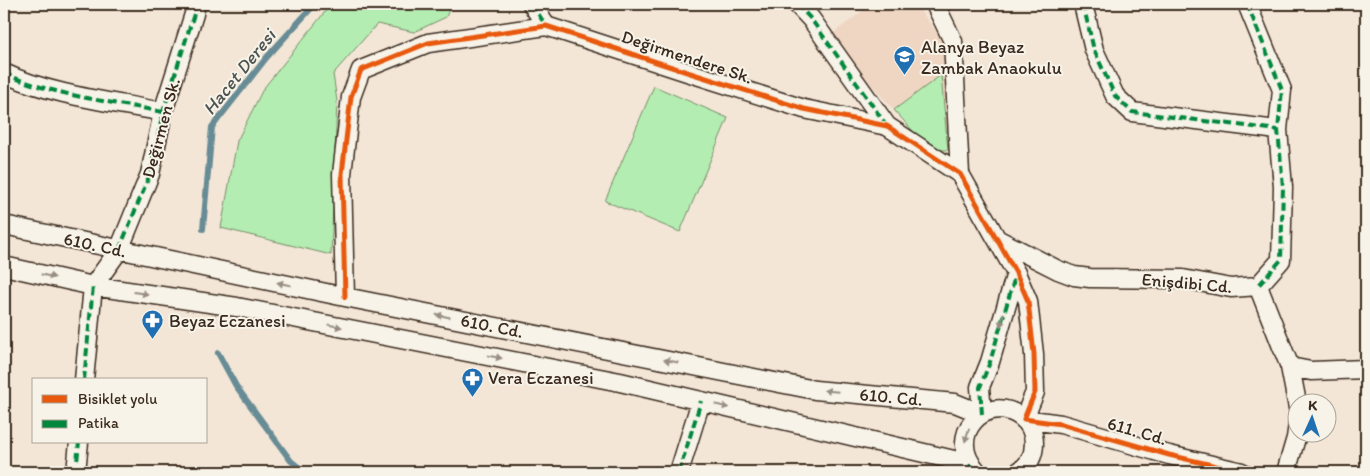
<svg xmlns="http://www.w3.org/2000/svg" width="1370" height="476" font-family="Itim,sans-serif">
  <style>
    .built { fill: #eed6c2 }
    .green { fill: #b3edb1; stroke: #778c68 }
    .lines { fill: none; stroke-linecap: round; stroke-linejoin: round }
    .stream { stroke: #678c95; stroke-width: 6 }
    .minor-casing { stroke: #3b2a1e; stroke-width: 21 }
    .minor { stroke: #f7f3e8; stroke-width: 18 }
    .quiet { stroke: #00873e; stroke-width: 4; stroke-dasharray: 8 4; stroke-linecap: butt }
    .cycleway-casing { stroke: #f7f3e8; stroke-width: 8 }
    .cycleway { stroke: #e8590c; stroke-width: 5 }
    .oneway { fill: #998e83 }
    .labels { text-anchor: middle; dominant-baseline: central; stroke-width: 4; stroke-linejoin: round; paint-order: stroke }
    .poi-label { font-size: 18px; fill: #3b2a1e; stroke: #f7f3e8; text-anchor: start }
    .street-label { font-size: 18px; fill: #3b2a1e; stroke: #f7f3e8 }
    .water-label { font-size: 19px; font-style: italic; fill: #4d5350; stroke: #f7f3e8 }
  </style>
  <rect width="100%" height="100%" fill="#f3e6d7"/>
  <filter id="ink" filterUnits="userSpaceOnUse"><feTurbulence type="fractalNoise" baseFrequency=".02" numOctaves="2"/><feDisplacementMap in="SourceGraphic" scale="10" xChannelSelector="R" yChannelSelector="G"/><feConvolveMatrix kernelMatrix="1 2 1 2 8 2 1 2 1" color-interpolation-filters="sRGB"/></filter>
  <g filter="url(#ink)">
    <path class="built" d="M 872,4 L 915,4 L 945,43 L 948,150 L 930,150 L 828,37 Z"/>
    <path class="green" d="M 333,4 L 451,4 L 446,17 L 414,32 L 377,24 L 333,74 L 337,101 L 331,255 L 221,228 L 237,141 L 263,89 L 328,8 Z
      M 941,75 L 948,150 L 930,150 L 894,110 Z
      M 654,86 L 728,118 L 680,232 L 605,201 Z"/>
    <g class="lines">
      <path class="stream" d="M 203,229 L 212,127 L 267,57 L 315,4
        M 218,353 L 236,386 L 291,461 L 305,472"/>
      <defs>
        <path id="minor" d="M 532,4 L 546,26
          M 797,4 L 811,19 L 887,126
          M 935,4 L 953,41 L 960,174
          M 1083,4 L 1094,50 L 1115,96 L 1132,112 L 1278,130
          M 1247,4 L 1282,90 L 1278,130 L 1283,187 L 1281,260 L 1258,286
          M 4,73 C 50,95 112,102 163,112
          M 4,225 L 345,297 L 815,390 L 955,403 L 982,414 L 980,387 L 990,362 L 1016,273
          M 997,239 L 1058,270 L 1074,276 L 1090,278 L 1183,279 L 1231,288 L 1258,286 L 1290,367 L 1298,408
          M 4,266 L 93,286 L 237,307 L 620,382 L 971,464 L 969,472
          M 93,286 L 119,250 L 150,174 L 163,112 L 194,14 L 196,4
          M 345,297 L 342,174 L 351,97 L 361,70 L 428,43 L 546,26 L 687,72 L 804,109 L 887,126 L 960,174 L 1016,273 L 1028,301 L 1034,354 L 1035,392 L 1024,419 L 1061,424 L 1169,455 L 1242,472
          M 1290,367 L 1311,371 L 1366,369
          M 84,380 L 93,286
          M 976,470 C 945,437 985,391 1021,417 C 1029,423 1034,433 1034,443 C 1034,455 1029,466 1018,472
          M 76,472 L 79,442
          M 679,472 L 701,401
          M 1286,472 L 1296,438 L 1298,424"/>
      </defs>
      <use href="#minor" class="minor-casing"/>
      <use href="#minor" class="minor"/>
      <path class="quiet" d="M 532,4 L 546,26
        M 797,4 L 811,19 L 887,126
        M 1083,4 L 1094,50 L 1115,96 L 1132,112 L 1278,130
        M 1247,4 L 1282,90 L 1278,130 L 1283,187 L 1281,260 L 1258,286
        M 4,73 C 50,95 112,102 163,112
        M 119,250 L 150,174 L 163,112 L 194,14 L 196,4
        M 84,380 L 93,286
        M 982,414 L 980,387 L 990,362 L 1016,273
        M 76,472 L 79,442
        M 679,472 L 701,401
        M 969,472 L 971,464
        M 1022,472 L 1023,469"/>
      <defs>
        <path id="cycleway" d="M 345,297 L 342,174 L 351,97 L 361,70 L 428,43 L 546,26 L 687,72 L 804,109 L 887,126 L 960,174 L 1016,273 L 1028,301 L 1034,354 L 1035,392 L 1024,419 L 1061,424 L 1169,455 L 1242,472"/>
      </defs>
      <use href="#cycleway" class="cycleway-casing"/>
      <use href="#cycleway" class="cycleway"/>
    </g>
    <defs><path id="oneway-solid" d="M-6-.8H1V-3.2L6.5 0L1 3.2V.8H-6Z" transform="scale(1.25)"/></defs>
    <g class="oneway">
      <use href="#oneway-solid" transform="translate(48 276) rotate(13)"/>
      <use href="#oneway-solid" transform="translate(284 284) rotate(-168)"/>
      <use href="#oneway-solid" transform="translate(141 293) rotate(8)"/>
      <use href="#oneway-solid" transform="translate(443 316) rotate(-169)"/>
      <use href="#oneway-solid" transform="translate(1002 320) rotate(105)"/>
      <use href="#oneway-solid" transform="translate(335 326) rotate(11)"/>
      <use href="#oneway-solid" transform="translate(495 357) rotate(11)"/>
      <use href="#oneway-solid" transform="translate(671 361) rotate(-169)"/>
      <use href="#oneway-solid" transform="translate(831 391) rotate(-175)"/>
      <use href="#oneway-solid" transform="translate(722 406) rotate(13)"/>
      <use href="#oneway-solid" transform="translate(967 435) rotate(107)"/>
    </g>
  </g>
  <defs>
    <symbol id="school-pin" viewBox="-11 -11 22 30"><path d="M0 17L-7.5 6A9.5 9.5 0 1 1 7.5 6Z" fill="#1f6fb2" stroke="#f7f3e8"/><path d="M0-5L7-2L0 1L-7-2ZM-4 1L0 2.5L4 1V4Q0 6-4 4Z" fill="#fff"/></symbol>
    <symbol id="pharmacy-pin" viewBox="-11 -11 22 30"><path d="M0 17L-7.5 6A9.5 9.5 0 1 1 7.5 6Z" fill="#1f6fb2" stroke="#f7f3e8"/><path d="M-2-6h4v4h4v4h-4v4h-4v-4h-4v-4h4Z" fill="#fff"/></symbol>
  </defs>
  <g fill-rule="evenodd">
    <use href="#school-pin" x="892" y="44" width="25" height="34"/>
    <use href="#pharmacy-pin" x="140" y="308" width="25" height="34"/>
    <use href="#pharmacy-pin" x="460" y="366" width="25" height="34"/>
  </g>
  <g class="labels">
    <g class="poi-label">
      <text x="921" y="47">Alanya Beyaz<tspan x="921" dy="21">Zambak Anaokulu</tspan></text>
      <text x="169" y="321">Beyaz Eczanesi</text>
      <text x="488" y="378">Vera Eczanesi</text>
    </g>
    <g class="street-label">
      <text transform="translate(687 57) rotate(18)">Değirmendere Sk.</text>
      <text transform="translate(161 128) rotate(-75)">Değirmen Sk.</text>
      <text transform="translate(95 245) rotate(12)">610. Cd.</text>
      <text transform="translate(1187 283) rotate(5)">Enişdibi Cd.</text>
      <text transform="translate(492 326) rotate(11)">610. Cd.</text>
      <text transform="translate(891 397) rotate(5)">610. Cd.</text>
      <text transform="translate(1137 431) rotate(16)">611. Cd.</text>
    </g>
    <g class="water-label">
      <text transform="translate(239 72) rotate(-51)">Hacet Deresi</text>
    </g>
  </g>
  <rect width="1370" height="476" fill="none" stroke="#f7f3e8" stroke-width="20"/>
  <rect x="10" y="10" width="1350" height="456" fill="none" stroke="#3b2a1e" stroke-width="2" filter="url(#ink)"/>
  <rect x="32" y="378" width="175" height="65" fill="#f7f3e8" stroke="#aca397"/>
  <rect x="42" y="395" width="25" height="8" fill="#e8590c" stroke="#aca397"/>
  <text x="78" y="404" font-size="15" fill="#3b2a1e">Bisiklet yolu</text>
  <rect x="42" y="420" width="25" height="8" fill="#00873e" stroke="#aca397"/>
  <text x="78" y="428" font-size="15" fill="#3b2a1e">Patika</text>
  <g transform="translate(1312 418) rotate(3)"><circle r="24" fill="#f7f3e8" stroke="#aca397"/>
  <path d="M0-4L9 19L0 12L-9 19Z" fill="#1f6fb2"/>
  <text y="-8" font-size="14" font-weight="bold" text-anchor="middle" fill="#3b2a1e">K</text>
  </g>
</svg>
